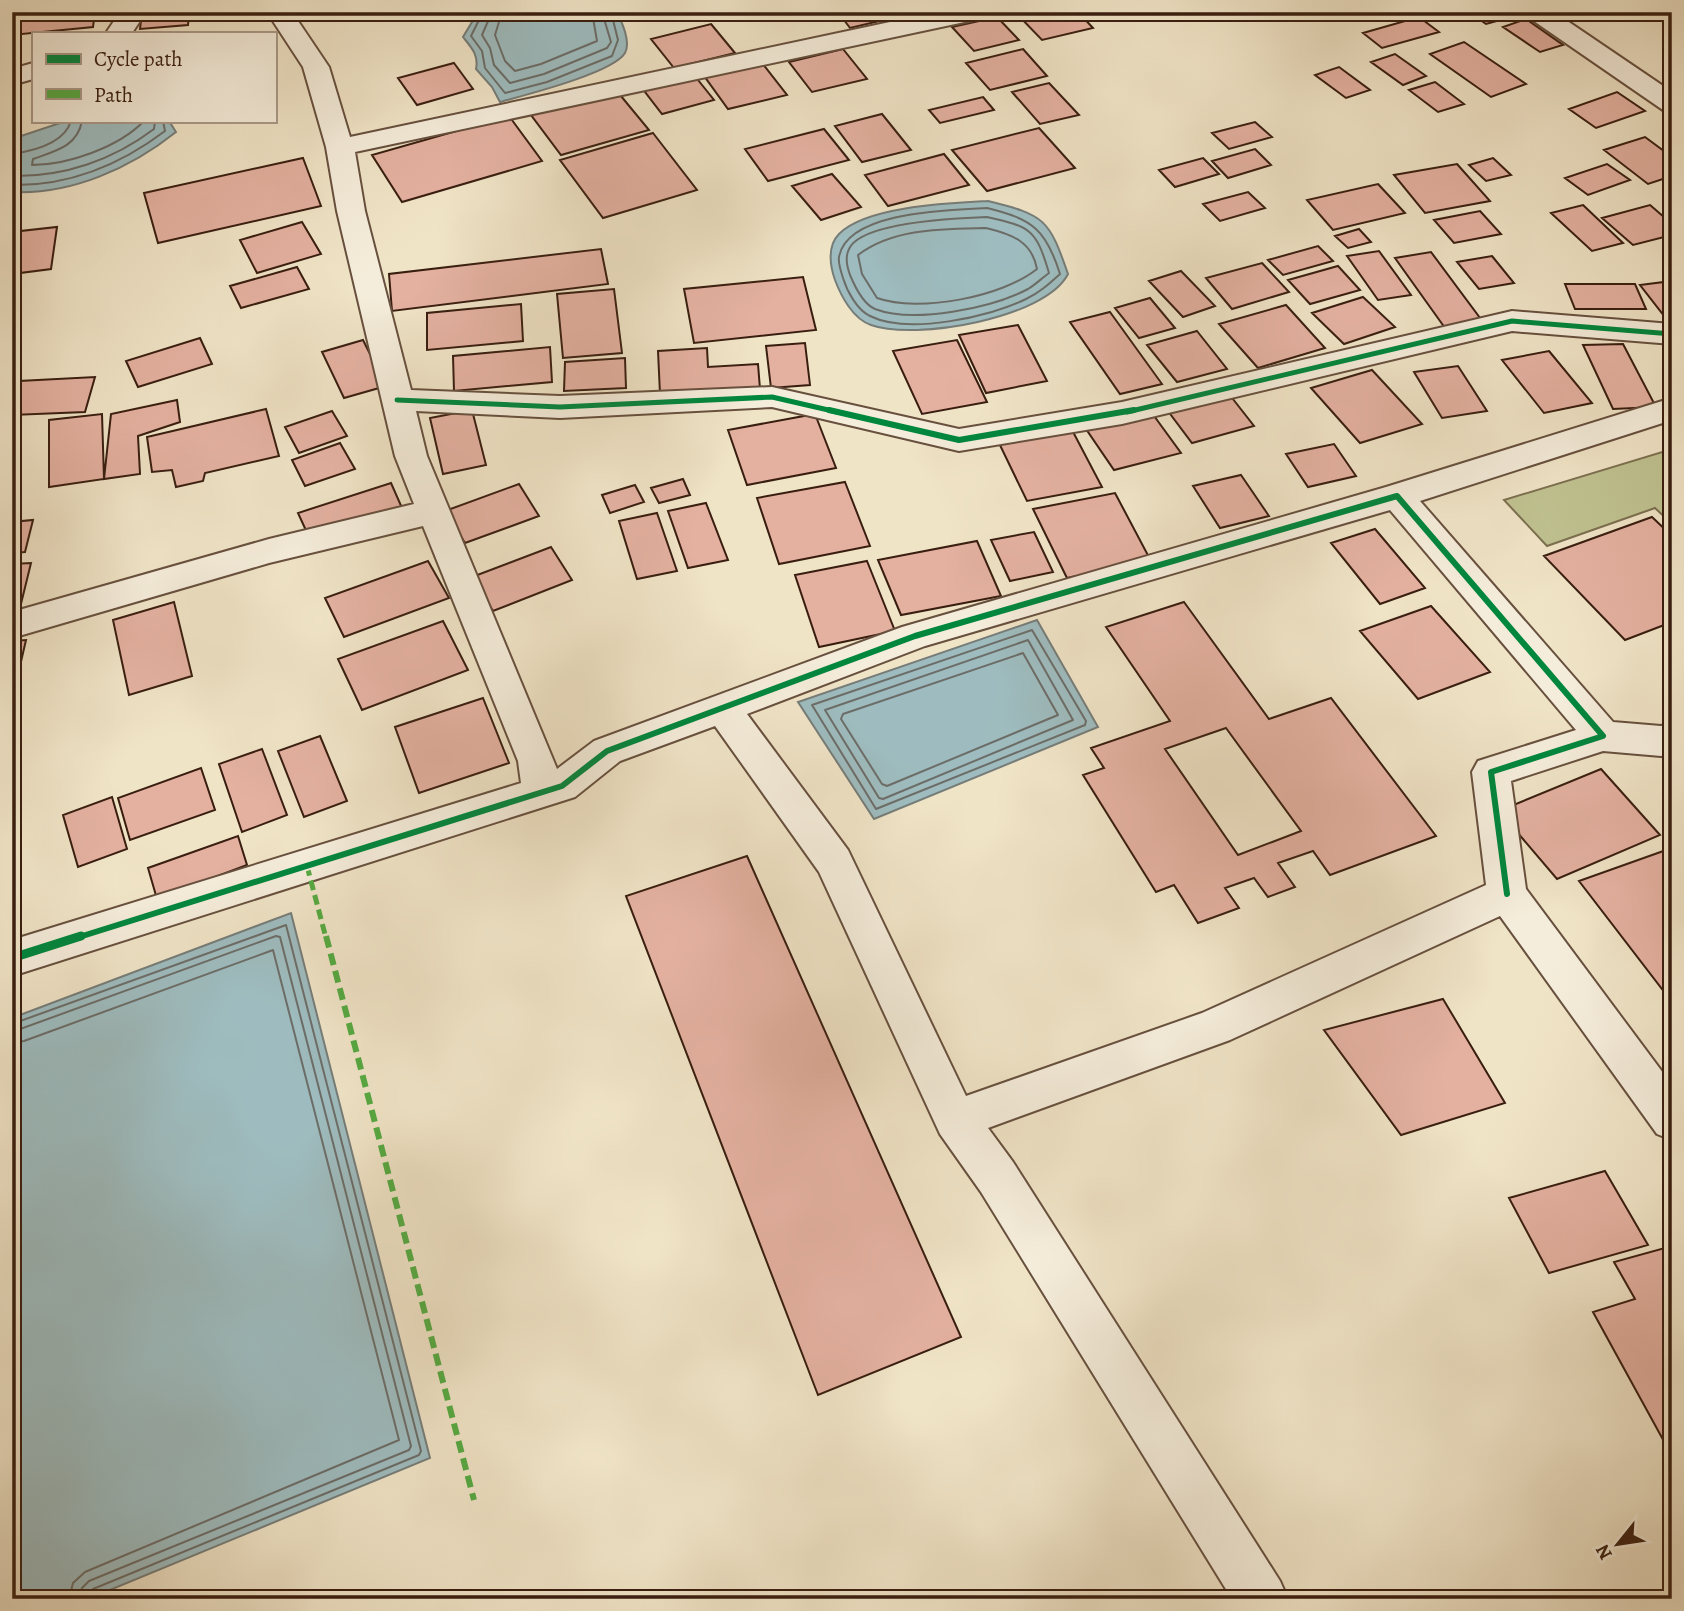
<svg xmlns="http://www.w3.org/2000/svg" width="1684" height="1611" font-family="Alegreya,serif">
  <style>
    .green { fill: #c0c291; stroke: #7c7050; stroke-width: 2 }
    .water { fill: #9ebcbf; stroke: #767d79; stroke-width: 2 }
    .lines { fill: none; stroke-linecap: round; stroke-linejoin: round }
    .shore { stroke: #6c6d68; stroke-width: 2 }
    .building { fill: #e4b1a1; stroke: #391e10; stroke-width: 2; fill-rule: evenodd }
    .minor-casing { stroke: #67503e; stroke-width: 4 }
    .minor { fill: #f5eddb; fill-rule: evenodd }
    .quiet-far1 { stroke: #55aa42; stroke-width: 5; stroke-dasharray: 10 5; stroke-linecap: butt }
    .quiet { stroke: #55aa42; stroke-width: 6; stroke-dasharray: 12 6; stroke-linecap: butt }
    .cycleway-far2-casing { stroke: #f5eddb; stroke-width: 9 }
    .cycleway-far1-casing { stroke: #f5eddb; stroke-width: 10 }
    .cycleway-casing { stroke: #f5eddb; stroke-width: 13 }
    .cycleway-far2 { stroke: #00873e; stroke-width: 5 }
    .cycleway-far1 { stroke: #00873e; stroke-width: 6 }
    .cycleway { stroke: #00873e; stroke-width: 9 }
  </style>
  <rect width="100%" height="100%" fill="#f0e4c7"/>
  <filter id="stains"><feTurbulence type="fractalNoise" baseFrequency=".00286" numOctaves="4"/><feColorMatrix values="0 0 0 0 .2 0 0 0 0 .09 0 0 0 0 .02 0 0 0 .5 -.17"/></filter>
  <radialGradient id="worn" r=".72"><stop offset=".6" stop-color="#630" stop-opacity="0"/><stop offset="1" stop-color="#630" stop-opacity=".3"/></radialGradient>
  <path class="green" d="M 1672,449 L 1672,524 L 1655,508 L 1547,546 L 1504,500 Z"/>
  <path class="water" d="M 478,12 L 616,12 C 622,21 631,42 625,53 C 613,73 525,95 500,102 L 492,87 L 476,69 C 479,55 471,47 463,37 Z
    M 66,121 L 169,121 L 176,132 C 131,168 71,195 12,192 L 12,139 Z
    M 988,201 C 1045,215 1049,219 1068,274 C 1046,318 915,341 871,325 C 853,319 841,296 835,280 C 830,266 827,246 839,234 C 866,206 951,203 988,201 Z
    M 1037,620 L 1098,727 L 874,819 L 798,702 Z
    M 291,913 L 430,1458 L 88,1599 L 12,1599 L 12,1018 Z"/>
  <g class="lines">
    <path class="shore" d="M 483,12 L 471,36 L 482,51 L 485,68 L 505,93 L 547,82 L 612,56 L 618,40 L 611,12
      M 492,12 L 482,35 L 490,48 L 494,65 L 510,83 L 544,74 L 607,48 L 611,42 L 602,12
      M 502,12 L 495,35 L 505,61 L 515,71 L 541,64 L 597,41 L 592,12
      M 82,121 C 77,147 55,151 33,159 L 32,165 C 68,165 119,147 144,121
      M 12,154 C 33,151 64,144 71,121
      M 12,176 C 64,177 113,160 154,129 L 155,121
      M 12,185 C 69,186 120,165 165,131 L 163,121
      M 987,208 C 1032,219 1046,229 1060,274 C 1049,284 1039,293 1026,299 C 990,317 908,335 870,316 C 857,310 847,291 843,278 C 841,272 838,263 839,257 C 847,211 950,210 987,208 Z
      M 987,217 C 1031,227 1036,229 1049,273 C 1042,278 1035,285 1028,289 C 992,308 914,324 875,309 C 863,304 855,287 850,275 C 847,267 845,257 849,249 C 861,222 960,218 987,217 Z
      M 986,228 C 1011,234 1032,241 1037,269 C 1002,297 919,313 877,298 L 862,274 L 858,255 C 893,228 943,229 986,228 Z
      M 1032,630 L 1086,721 L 1085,725 L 876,809 L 812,705 Z
      M 1028,640 L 1073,720 L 883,799 L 879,798 L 825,710 Z
      M 1023,653 L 1058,715 L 887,786 L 882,784 L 841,719 L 843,714 Z
      M 12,1024 L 286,925 L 421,1451 L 419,1455 L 93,1589 L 88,1599
      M 12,1032 L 276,936 L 280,937 L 411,1446 L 409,1450 L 89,1581 L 82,1588 L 79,1599
      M 12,1043 L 24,1041 L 273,950 L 399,1440 L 85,1572 L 73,1583 L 69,1599"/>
  </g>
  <path class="building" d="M 12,12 L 95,12 L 93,27 L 12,35 Z
    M 142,12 L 222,12 L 189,15 L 188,25 L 140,29 Z
    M 838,12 L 903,12 L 905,15 L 850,28 Z
    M 1015,12 L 1078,12 L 1093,28 L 1042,40 Z
    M 1469,12 L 1515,12 L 1519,15 L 1486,24 Z
    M 997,17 L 1019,40 L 974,51 L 952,27 Z
    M 1419,17 L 1439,32 L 1382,48 L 1363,33 Z
    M 1526,19 L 1563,45 L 1540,52 L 1503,27 Z
    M 711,24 L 735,53 L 674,68 L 651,39 Z
    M 1464,42 L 1526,84 L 1491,97 L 1430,54 Z
    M 843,49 L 867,79 L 812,92 L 789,62 Z
    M 1023,49 L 1047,76 L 990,90 L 966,63 Z
    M 1395,54 L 1426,76 L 1403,85 L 1371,62 Z
    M 759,59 L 787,95 L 728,109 L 702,73 Z
    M 454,63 L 473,89 L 417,105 L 398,78 Z
    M 1339,67 L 1370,90 L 1346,98 L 1315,75 Z
    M 694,75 L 714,100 L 662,114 L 642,88 Z
    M 1435,82 L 1464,104 L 1438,112 L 1409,90 Z
    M 1049,83 L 1079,115 L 1040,124 L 1012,92 Z
    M 616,90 L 649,130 L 561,155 L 531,115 Z
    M 1617,92 L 1645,111 L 1596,128 L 1569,109 Z
    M 983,97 L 994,110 L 940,123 L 929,110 Z
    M 882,114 L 911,150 L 862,162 L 835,126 Z
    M 509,116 L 542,161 L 402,202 L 372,155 Z
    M 1255,122 L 1272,137 L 1229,149 L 1212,133 Z
    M 1039,128 L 1075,168 L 987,191 L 952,150 Z
    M 824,129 L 849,160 L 768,181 L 745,149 Z
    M 653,133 L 697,190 L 603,218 L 560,160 Z
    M 1645,137 L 1672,157 L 1672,176 L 1648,184 L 1604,150 Z
    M 1255,149 L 1271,165 L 1228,178 L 1212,161 Z
    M 944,154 L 969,185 L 888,206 L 865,175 Z
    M 303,158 L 321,206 L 158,243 L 144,193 Z
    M 1203,158 L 1219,174 L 1175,187 L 1159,170 Z
    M 1493,158 L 1511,175 L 1486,181 L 1469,165 Z
    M 1457,164 L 1490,201 L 1425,213 L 1394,175 Z
    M 1607,164 L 1630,180 L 1588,195 L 1565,178 Z
    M 832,174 L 861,207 L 821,220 L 792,186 Z
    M 1378,184 L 1405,213 L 1333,230 L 1307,200 Z
    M 1248,192 L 1265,208 L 1220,221 L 1203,204 Z
    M 1583,205 L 1623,243 L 1592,251 L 1551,213 Z
    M 1650,205 L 1672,224 L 1672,235 L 1633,245 L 1602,218 Z
    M 1480,211 L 1501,234 L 1454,243 L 1434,220 Z
    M 302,222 L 321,254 L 257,273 L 240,240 Z
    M 57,227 L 51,269 L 12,274 L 12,232 Z
    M 1359,229 L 1371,242 L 1348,248 L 1335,236 Z
    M 1318,246 L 1333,261 L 1283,275 L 1268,260 Z
    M 601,249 L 608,284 L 392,311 L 389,274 Z
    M 1379,251 L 1411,295 L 1378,300 L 1347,256 Z
    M 1431,252 L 1483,322 L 1445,328 L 1395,258 Z
    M 1492,256 L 1514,283 L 1479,289 L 1457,262 Z
    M 1262,263 L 1289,292 L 1232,309 L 1206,278 Z
    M 1338,266 L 1360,290 L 1310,304 L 1288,280 Z
    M 297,267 L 309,289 L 241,308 L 230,286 Z
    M 1181,271 L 1215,306 L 1183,317 L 1149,281 Z
    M 803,277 L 816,330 L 694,343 L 684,289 Z
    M 1672,281 L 1672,326 L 1640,285 Z
    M 1565,284 L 1635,284 L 1646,309 L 1575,309 Z
    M 614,289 L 622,353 L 563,358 L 557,294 Z
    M 1363,297 L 1395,327 L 1344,344 L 1312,313 Z
    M 1150,298 L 1175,328 L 1139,338 L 1115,308 Z
    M 521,304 L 523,341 L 427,350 L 427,313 Z
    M 1286,305 L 1325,348 L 1258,368 L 1219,324 Z
    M 1110,312 L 1162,384 L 1120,394 L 1070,322 Z
    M 1018,325 L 1047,381 L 986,393 L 959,335 Z
    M 1197,331 L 1227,369 L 1177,382 L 1147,345 Z
    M 200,338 L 212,364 L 138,387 L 126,361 Z
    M 363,340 L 386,386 L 344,398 L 322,352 Z
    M 957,340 L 987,402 L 922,414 L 893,351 Z
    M 805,343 L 810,385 L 771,388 L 766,346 Z
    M 1623,344 L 1656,407 L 1613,409 L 1583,345 Z
    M 550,347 L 552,382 L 454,391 L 453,356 Z
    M 707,348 L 708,367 L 758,364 L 760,389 L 660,394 L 658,351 Z
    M 1549,351 L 1592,403 L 1544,413 L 1502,360 Z
    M 625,358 L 626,388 L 564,391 L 565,362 Z
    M 1458,366 L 1487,411 L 1442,418 L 1414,372 Z
    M 1372,370 L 1422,424 L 1360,443 L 1311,388 Z
    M 95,377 L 85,412 L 12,415 L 12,401 L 19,381 Z
    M 1229,394 L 1254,426 L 1192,443 L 1168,411 Z
    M 177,400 L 180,422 L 138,436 L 140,474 L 104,479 L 111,414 Z
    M 266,409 L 279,456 L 205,473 L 203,481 L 176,487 L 172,470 L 152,472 L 147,437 Z
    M 1149,409 L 1181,453 L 1114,470 L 1084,426 Z
    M 472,410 L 486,465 L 443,474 L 430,418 Z
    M 332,411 L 347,436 L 299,453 L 285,427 Z
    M 102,414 L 104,479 L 49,487 L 49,420 Z
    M 815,414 L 836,468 L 747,485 L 728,430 Z
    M 1071,428 L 1102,487 L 1027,501 L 998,441 Z
    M 340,443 L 355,469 L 305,486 L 292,460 Z
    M 1334,444 L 1356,476 L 1308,487 L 1286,454 Z
    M 1241,475 L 1269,516 L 1220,528 L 1193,486 Z
    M 683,479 L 690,495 L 659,503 L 651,488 Z
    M 845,482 L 870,546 L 779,564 L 757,498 Z
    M 391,483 L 402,508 L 309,537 L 298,513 Z
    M 519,484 L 539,516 L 465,543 L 445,511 Z
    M 635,485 L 644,502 L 610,513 L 602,495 Z
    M 1115,493 L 1151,561 L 1067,578 L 1033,509 Z
    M 706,503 L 728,560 L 688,568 L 668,511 Z
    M 657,513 L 677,571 L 637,579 L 619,521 Z
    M 1652,517 L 1672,536 L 1672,622 L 1625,640 L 1544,556 Z
    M 33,520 L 25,552 L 12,553 L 12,522 Z
    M 1375,529 L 1425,588 L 1380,604 L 1331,543 Z
    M 1034,532 L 1053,572 L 1010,581 L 991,540 Z
    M 977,541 L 1001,596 L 901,615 L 878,560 Z
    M 551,547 L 572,580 L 493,611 L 472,577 Z
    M 428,561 L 449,598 L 344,637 L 325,598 Z
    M 867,561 L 895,631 L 819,647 L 795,575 Z
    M 31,563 L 19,612 L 12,612 L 12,564 Z
    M 174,602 L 192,676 L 129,695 L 113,620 Z
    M 1184,602 L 1269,719 L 1331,698 L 1436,836 L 1330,875 L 1313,851 L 1278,863 L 1295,887 L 1268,897 L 1254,878 L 1225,888 L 1239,908 L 1198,923 L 1174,885 L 1156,892 L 1083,775 L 1104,768 L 1091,748 L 1170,721 L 1106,627 ZM 1226,728 L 1301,831 L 1238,855 L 1165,749 Z
    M 1431,606 L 1490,672 L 1418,699 L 1360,631 Z
    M 443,621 L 468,670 L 362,710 L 338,659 Z
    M 26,640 L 14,692 L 12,692 L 12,641 Z
    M 483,698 L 509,763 L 419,793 L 395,727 Z
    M 320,736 L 347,801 L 304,817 L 278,751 Z
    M 262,749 L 287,815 L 242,832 L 219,764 Z
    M 201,768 L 215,810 L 130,840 L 118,798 Z
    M 1601,769 L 1660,835 L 1557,879 L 1499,811 Z
    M 112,797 L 127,849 L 78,867 L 63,815 Z
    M 238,836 L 247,865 L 157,899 L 148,868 Z
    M 1669,849 L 1672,853 L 1672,1002 L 1579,881 Z
    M 747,856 L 961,1337 L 818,1395 L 626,896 Z
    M 1443,999 L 1505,1103 L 1401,1135 L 1324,1030 Z
    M 1605,1171 L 1648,1245 L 1549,1273 L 1509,1198 Z
    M 1672,1246 L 1672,1456 L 1593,1312 L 1635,1299 L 1614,1262 Z"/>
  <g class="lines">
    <defs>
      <path id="minor" d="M 116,12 L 142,12 L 142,18 L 132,33 L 106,33 L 116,18 Z
        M 267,12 L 292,12 L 329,67 L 350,137 L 937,12 L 986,12 L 983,17 L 974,20 L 355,152 L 365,211 L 411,390 L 560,396 L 772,387 L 959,429 L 1122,402 L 1512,311 L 1672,324 L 1672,344 L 1512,331 L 1122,424 L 959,451 L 772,407 L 560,418 L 416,411 L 427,456 L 557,769 L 594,741 L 902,627 L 1386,487 L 1672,398 L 1672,420 L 1420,501 L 1613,722 L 1661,726 L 1672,723 L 1672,753 L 1661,756 L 1603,751 L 1511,781 L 1526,889 L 1672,1085 L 1672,1140 L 1657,1134 L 1500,916 L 1230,1040 L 988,1128 L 1013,1162 L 1280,1581 L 1288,1599 L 1232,1599 L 981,1192 L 940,1134 L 819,872 L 715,726 L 620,761 L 575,797 L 12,976 L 12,940 L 521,783 L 518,761 L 423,526 L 269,563 L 12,638 L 12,612 L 269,539 L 414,504 L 395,456 L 337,211 L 326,147 L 303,67 ZM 1390,510 L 1576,730 L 1478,761 L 1472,772 L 1486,885 L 1202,1013 L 966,1096 L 848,850 L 747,714 L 925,646 Z
        M 1525,12 L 1554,12 L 1672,92 L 1672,112 L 1663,110 L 1528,17 Z
        M 33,63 L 33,79 L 12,85 L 12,69 Z"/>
    </defs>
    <use href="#minor" class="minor-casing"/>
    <use href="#minor" class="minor"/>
    <path class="quiet-far1" d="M 307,866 L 326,938"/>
    <path class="quiet" d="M 326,936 L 474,1500"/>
    <defs>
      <path id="cycleway-far2" d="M 397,400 L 560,407 L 772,397 L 837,412
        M 1127,412 L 1512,321 L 1672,334"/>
      <path id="cycleway-far1" d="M 829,410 L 959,440 L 1134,410
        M 76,938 L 562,786 L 607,751 L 915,636 L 1397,496 L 1603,736 L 1491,772 L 1507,894"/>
      <path id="cycleway" d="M 12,958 L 81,936"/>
    </defs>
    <use href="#cycleway-far2" class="cycleway-far2-casing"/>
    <use href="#cycleway-far1" class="cycleway-far1-casing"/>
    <use href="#cycleway" class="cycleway-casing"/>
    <use href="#cycleway-far2" class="cycleway-far2"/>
    <use href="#cycleway-far1" class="cycleway-far1"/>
    <use href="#cycleway" class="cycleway"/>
  </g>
  <rect width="1684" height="1611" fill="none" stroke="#f0e4c7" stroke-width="42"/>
  <rect x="14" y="14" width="1656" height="1583" fill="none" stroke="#391e10" stroke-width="3.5"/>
  <rect x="21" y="21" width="1642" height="1569" fill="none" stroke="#391e10" stroke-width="2"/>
  <rect x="32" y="32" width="245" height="91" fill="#f5eddb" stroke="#aa9a8a" stroke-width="2"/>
  <rect x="46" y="54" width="35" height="10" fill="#00873e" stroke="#aa9a8a" stroke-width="2"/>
  <text x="94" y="66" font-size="21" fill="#391e10">Cycle path</text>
  <rect x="46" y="89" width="35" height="10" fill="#55aa42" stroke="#aa9a8a" stroke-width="2"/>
  <text x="94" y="102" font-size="21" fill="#391e10">Path</text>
  <g transform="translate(1618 1544) rotate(240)" stroke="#f5eddb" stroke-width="5" paint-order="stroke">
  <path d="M0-5L12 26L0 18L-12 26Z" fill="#391e10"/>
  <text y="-10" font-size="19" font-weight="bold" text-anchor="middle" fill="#391e10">N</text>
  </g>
  <rect width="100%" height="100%" filter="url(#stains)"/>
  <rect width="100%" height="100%" fill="url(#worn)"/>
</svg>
